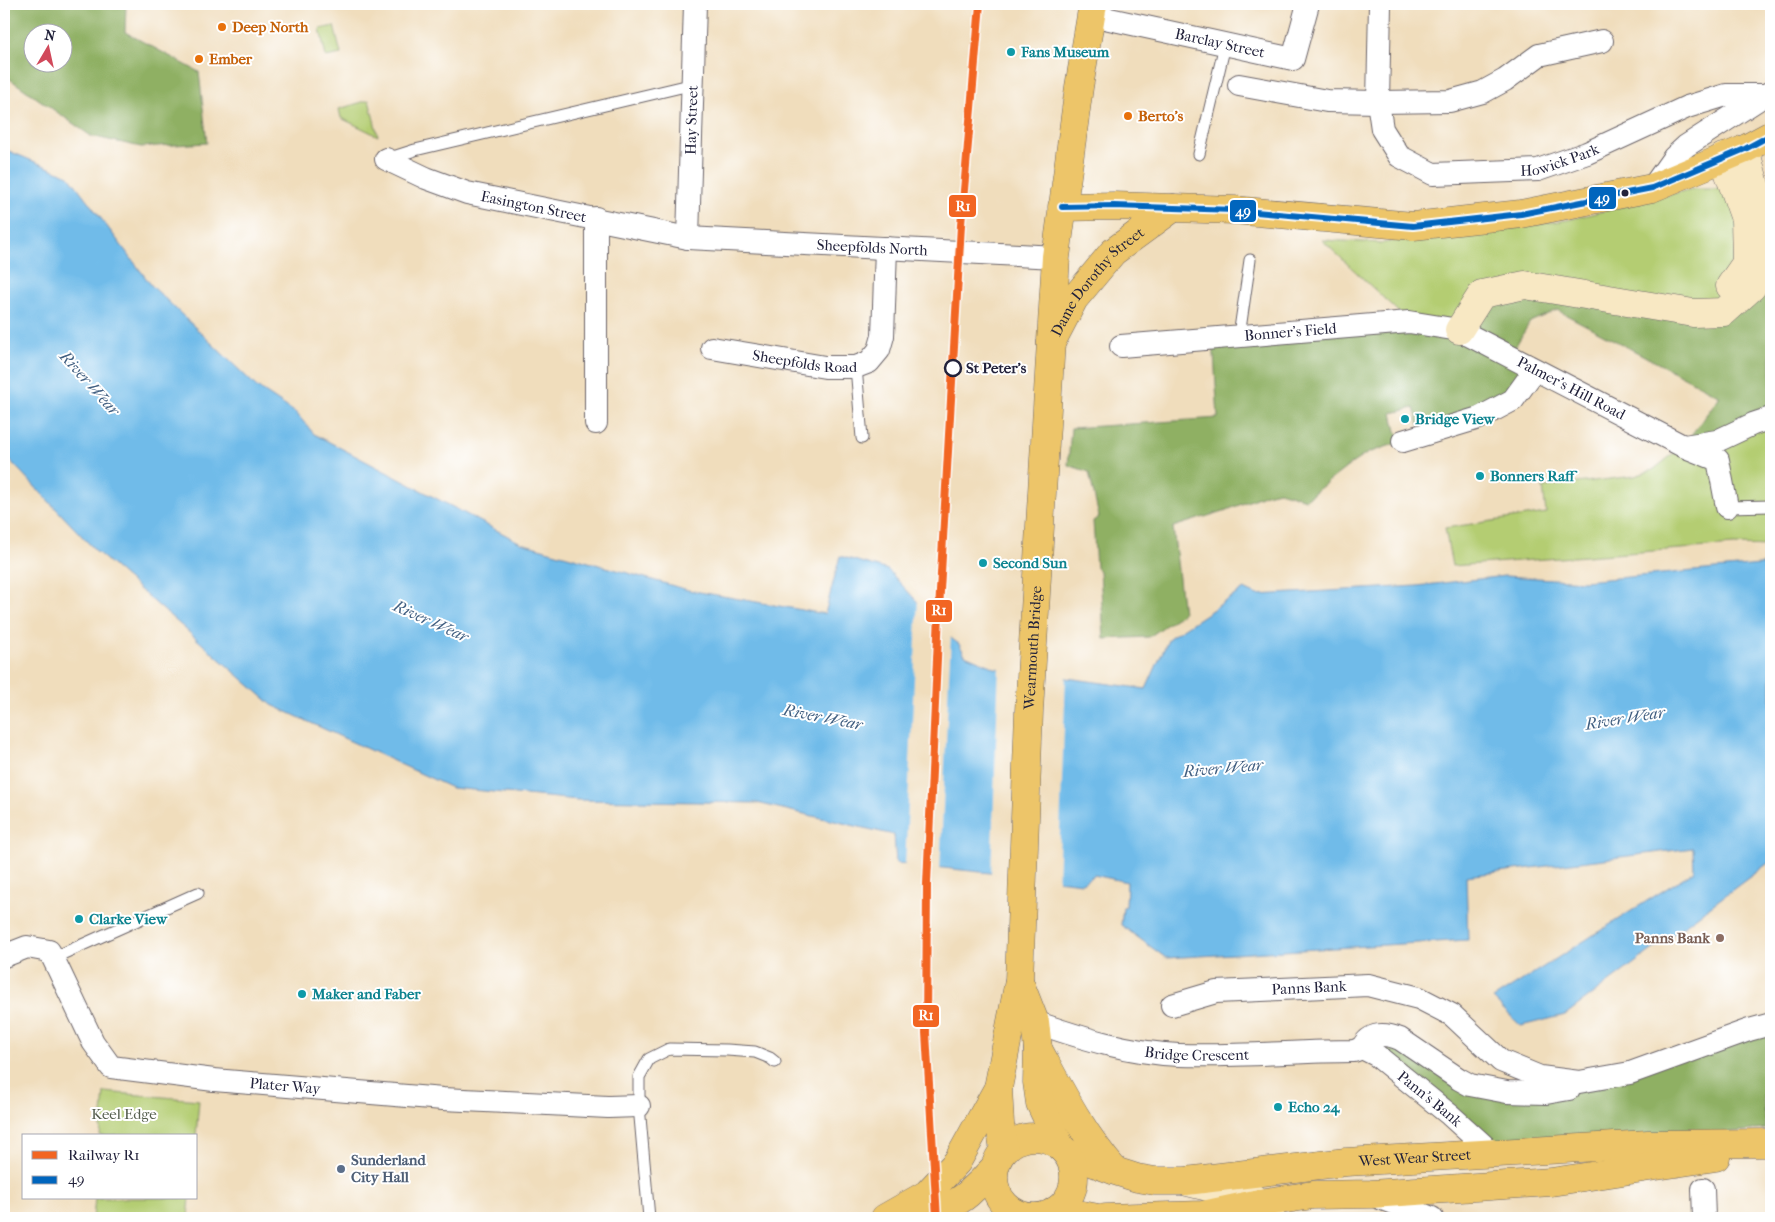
<svg xmlns="http://www.w3.org/2000/svg" width="1775" height="1222" font-family="'IM FELL French Canon',serif">
  <style>
    .green { fill: #b4cd72; stroke: #6b7856 }
    .forest { fill: #8fb064; stroke: #586950; fill-rule: evenodd }
    .water { fill: #6fbbe9; stroke: #486e92 }
    .pier { fill: #f0ddbc }
    .lines { fill: none; stroke-linecap: round; stroke-linejoin: round }
    .lane-casing { stroke: #6a6368; stroke-width: 13 }
    .street-casing { stroke: #6a6368; stroke-width: 24 }
    .secondary-casing { stroke: #6a6368; stroke-width: 29 }
    .primary-casing { stroke: #6a6368; stroke-width: 29 }
    .highway-casing { stroke: #6a6368; stroke-width: 29 }
    .lane { stroke: #fff; stroke-width: 11 }
    .street { stroke: #fff; stroke-width: 22 }
    .secondary { stroke: #f8e8c3; stroke-width: 28 }
    .primary { stroke: #edc569; stroke-width: 28 }
    .highway { stroke: #edc569; stroke-width: 28 }
    .bus-1-casing { stroke: #fff; stroke-width: 10 }
    .bus-1 { stroke: #0065bd; stroke-width: 6 }
    .rail-1-casing { stroke: #fff; stroke-width: 11 }
    .rail-1 { stroke: #f26522; stroke-width: 8 }
    .food-dot { fill: #e8710a; stroke: #fff; stroke-width: 2 }
    .culture-dot { fill: #0f9aa8; stroke: #fff; stroke-width: 2 }
    .bus-dot { fill: #22223b; stroke: #fff; stroke-width: 2 }
    .stop-dot { fill: #fff; stroke: #22223b; stroke-width: 2.5 }
    .education-dot { fill: #8d6e63; stroke: #fff; stroke-width: 2 }
    .service-dot { fill: #5c6f8a; stroke: #fff; stroke-width: 2 }
    .labels { text-anchor: middle; dominant-baseline: central; stroke-width: 4; stroke-linejoin: round; paint-order: stroke }
    .food-label { font-size: 15px; font-weight: bold; fill: #c56008; stroke: #fff; text-anchor: start }
    .street-label { font-size: 15px; fill: #22223b; stroke: #fff }
    .culture-label { font-size: 15px; font-weight: bold; fill: #0d838f; stroke: #fff; text-anchor: start }
    .stop-label { font-size: 15px; font-weight: bold; fill: #22223b; stroke: #fff; text-anchor: start }
    .education-label { font-size: 15px; font-weight: bold; fill: #785e54; stroke: #fff; text-anchor: end }
    .park-label { font-size: 15px; fill: #555e4e; stroke: #fff }
    .service-label { font-size: 15px; font-weight: bold; fill: #4e5e75; stroke: #fff; text-anchor: start }
    .water-label { font-size: 16px; font-style: italic; fill: #415f81; stroke: #fff }
    .line-badge { stroke: #fff; stroke-width: 2 }
    .badge-label { font-size: 14px; text-anchor: middle; font-weight: bold; fill: #fff }
  </style>
  <rect width="100%" height="100%" fill="#fff"/>
  <filter id="ink" filterUnits="userSpaceOnUse"><feTurbulence type="fractalNoise" baseFrequency=".02" numOctaves="2"/><feDisplacementMap in="SourceGraphic" scale="10" xChannelSelector="R" yChannelSelector="G"/><feConvolveMatrix kernelMatrix="1 2 1 2 8 2 1 2 1" color-interpolation-filters="sRGB"/></filter>
  <filter id="wash" filterUnits="userSpaceOnUse"><feTurbulence type="fractalNoise" baseFrequency=".0096" numOctaves="4" result="noise"/><feDisplacementMap in="SourceGraphic" scale="20" xChannelSelector="R" yChannelSelector="G"/><feGaussianBlur stdDeviation="1.12" result="paint"/><feColorMatrix in="noise" values="0 0 0 0 0 0 0 0 0 0 0 0 0 0 0 0 0 1.4 0 .05"/><feComposite in="paint" operator="in"/></filter>
  <g filter="url(#wash)">
    <rect width="100%" height="100%" fill="#f0ddbc"/>
    <path class="green" d="M 334,26 L 341,54 L 326,57 L 320,29 Z
      M 369,100 L 378,136 L 341,118 L 339,109 Z
      M 1733,186 L 1745,219 L 1727,290 L 1693,313 L 1525,285 L 1459,330 L 1409,322 L 1322,240 L 1383,243 L 1440,233 L 1507,229 L 1567,220 L 1692,189 L 1715,189 Z
      M 1771,418 L 1771,546 L 1734,545 L 1452,566 L 1445,528 L 1546,513 L 1543,487 L 1635,476 L 1653,470 L 1683,446 Z
      M 104,1092 L 199,1100 L 196,1136 L 100,1136 Z
      M 95,1198 L 190,1198 L 188,1218 L 93,1218 Z"/>
    <path class="forest" d="M 4,4 L 126,4 L 125,32 L 199,72 L 207,143 L 141,147 L 91,136 L 4,75 ZM 32,32 L 62,32 L 62,62 L 32,62 Z
      M 1771,244 L 1771,418 L 1683,446 L 1720,396 L 1557,310 L 1530,322 L 1509,357 L 1534,371 L 1513,400 L 1419,425 L 1414,408 L 1392,413 L 1396,431 L 1403,441 L 1368,453 L 1351,464 L 1306,499 L 1279,491 L 1266,494 L 1227,510 L 1173,527 L 1183,613 L 1149,637 L 1104,639 L 1100,571 L 1096,568 L 1093,521 L 1099,517 L 1089,472 L 1068,465 L 1071,428 L 1218,418 L 1213,338 L 1459,330 L 1482,294 L 1724,312 Z
      M 1771,1033 L 1771,1088 L 1763,1096 L 1766,1129 L 1493,1154 L 1372,1037 L 1507,1092 Z"/>
    <path class="water" d="M 4,149 L 69,176 L 152,286 L 257,387 L 296,413 L 314,434 L 521,543 L 688,590 L 825,614 L 840,556 L 888,570 L 952,639 L 959,644 L 965,655 L 995,668 L 1146,689 L 1169,638 L 1244,589 L 1257,595 L 1417,586 L 1505,576 L 1584,581 L 1771,564 L 1771,861 L 1565,1015 L 1521,1026 L 1493,999 L 1694,871 L 1693,848 L 1466,876 L 1468,940 L 1166,958 L 1121,925 L 1123,908 L 1126,907 L 1127,882 L 1094,875 L 1082,883 L 1065,881 L 896,863 L 894,835 L 757,803 L 578,800 L 452,788 L 272,705 L 96,551 L 4,454 Z"/>
    <path class="pier" d="M 918,598 L 951,634 L 940,870 L 905,866 Z
      M 999,666 L 1066,674 L 1058,883 L 991,876 Z"/>
  </g>
  <g filter="url(#ink)">
    <g class="lines">
      <defs>
        <path id="lane" d="M 1199,154 L 1225,45
          M 390,158 L 415,150 L 694,84
          M 1239,336 L 1250,260
          M 856,367 L 862,438
          M 1727,507 L 1771,506
          M 53,958 L 198,893
          M 649,1218 L 639,1106 L 639,1077 L 649,1059 L 669,1049 L 727,1050 L 755,1052 L 770,1058 L 775,1062"/>
        <g id="street">
          <path id="s1" d="M 1380,4 L 1378,102 L 1382,129 L 1399,156 L 1433,174 L 1538,170 L 1587,153 L 1687,107 L 1726,95 L 1765,95 L 1771,92"/>
          <path id="s2" d="M 1091,15 L 1293,59 L 1308,4"/>
          <path d="M 1239,85 L 1327,101 L 1378,102 L 1450,101 L 1483,92 L 1505,80 L 1539,55 L 1602,41"/>
          <path id="s3" d="M 386,159 L 426,178 L 467,193 L 688,238 L 1056,257"/>
          <path d="M 1652,188 L 1674,157 L 1686,146 L 1765,95"/>
          <path d="M 596,218 L 596,423"/>
          <path id="s4" d="M 688,238 L 695,4"/>
          <path id="s5" d="M 1121,346 L 1409,322 L 1459,330 L 1683,446 L 1718,460 L 1727,507"/>
          <path id="s6" d="M 712,348 L 825,367 L 856,367 L 869,362 L 879,350 L 883,336 L 886,248"/>
          <path d="M 1403,441 L 1479,418 L 1513,400 L 1534,371"/>
          <path d="M 1684,446 L 1717,441 L 1753,424 L 1771,418"/>
          <path id="s7" d="M 4,956 L 27,947 L 49,951 L 53,958 L 93,1042 L 111,1067 L 214,1080 L 443,1099 L 608,1107 L 639,1106"/>
          <path id="s8" d="M 1172,1005 L 1216,992 L 1368,985 L 1419,998 L 1452,1015 L 1501,1061 L 1540,1077 L 1579,1082 L 1630,1073 L 1749,1030 L 1771,1024"/>
          <path id="s9" d="M 1035,1022 C 1081,1038 1130,1053 1179,1055 C 1238,1057 1296,1051 1354,1051 L 1362,1048"/>
          <path d="M 1362,1048 C 1370,1032 1385,1033 1400,1039 L 1459,1079 L 1470,1085 L 1507,1092 L 1546,1093 L 1569,1089"/>
          <path id="s10" d="M 1362,1048 L 1376,1055 L 1450,1115 L 1493,1154"/>
          <path d="M 1703,1189 L 1704,1218"/>
          <path d="M 1372,1195 L 1432,1218"/>
        </g>
        <path id="secondary" d="M 1745,149 L 1771,242
          M 1723,157 L 1745,219 L 1746,263 L 1730,286
          M 1459,330 L 1482,294 L 1525,285 L 1693,313 L 1724,312 L 1752,287 L 1771,244
          M 1187,1182 L 1253,1198 L 1260,1203 L 1271,1218"/>
        <g id="primary">
          <path d="M 1062,207 L 1114,206 L 1234,210 L 1413,226 L 1521,214 L 1652,188 L 1745,149 L 1771,135"/>
          <path id="s11" d="M 1051,343 L 1074,299 L 1113,252 L 1173,208"/>
          <path d="M 1038,1049 C 1061,1091 1082,1133 1114,1170"/>
          <path id="s12" d="M 1065,1152 L 1115,1171 L 1137,1178 L 1155,1181 L 1186,1181 L 1346,1162 L 1648,1144 L 1771,1143"/>
          <path d="M 1056,1210 L 1098,1218"/>
          <path d="M 1106,1218 L 1203,1215 L 1260,1203 L 1313,1195 L 1371,1194 L 1551,1182 L 1716,1157"/>
        </g>
        <g id="highway">
          <path d="M 1019,981 L 1035,1022 L 1038,1049 L 1037,1082 L 1040,1103 L 1061,1148"/>
          <circle cx="1034" cy="1177" r="40"/>
          <path id="s13" d="M 1004,1150 L 1000,1124 L 998,1088 L 1019,981 L 1029,711 L 1056,257 L 1079,87 L 1093,4"/>
          <path d="M 885,1218 L 927,1194 L 957,1162 L 998,1088"/>
          <path d="M 913,1218 C 932,1212 953,1207 968,1194 C 977,1186 986,1177 994,1168"/>
        </g>
      </defs>
      <use href="#lane" class="lane-casing"/>
      <use href="#street" class="street-casing"/>
      <use href="#secondary" class="secondary-casing"/>
      <use href="#primary" class="primary-casing"/>
      <use href="#highway" class="highway-casing"/>
      <use href="#lane" class="lane"/>
      <use href="#street" class="street"/>
      <use href="#secondary" class="secondary"/>
      <use href="#primary" class="primary"/>
      <use href="#highway" class="highway"/>
      <defs>
        <path id="bus-1" d="M 1062,207 L 1114,206 L 1234,210 L 1413,226 L 1521,214 L 1652,188 L 1745,149 L 1771,135"/>
      </defs>
      <use href="#bus-1" class="bus-1-casing"/>
      <use href="#bus-1" class="bus-1"/>
      <defs>
        <path id="rail-1" d="M 937,1218 L 926,1033 L 927,884 L 940,591 L 961,225 L 980,4"/>
      </defs>
      <use href="#rail-1" class="rail-1-casing"/>
      <use href="#rail-1" class="rail-1"/>
    </g>
  </g>
  <g class="food-dot">
    <circle cx="222" cy="27" r="5"/>
    <circle cx="199" cy="59" r="5"/>
    <circle cx="1128" cy="116" r="5"/>
  </g>
  <g class="culture-dot">
    <circle cx="1011" cy="52" r="5"/>
    <circle cx="1405" cy="419" r="5"/>
    <circle cx="1480" cy="476" r="5"/>
    <circle cx="983" cy="563" r="5"/>
    <circle cx="79" cy="919" r="5"/>
    <circle cx="302" cy="994" r="5"/>
    <circle cx="1278" cy="1107" r="5"/>
  </g>
  <circle class="bus-dot" cx="1625" cy="193" r="4.5"/>
  <circle class="stop-dot" cx="953" cy="368" r="8"/>
  <circle class="education-dot" cx="1720" cy="938" r="5"/>
  <circle class="service-dot" cx="341" cy="1169" r="5"/>
  <g class="labels">
    <g class="food-label">
      <text x="232" y="27">Deep North</text>
      <text x="209" y="59">Ember</text>
      <text x="1138" y="116">Berto's</text>
    </g>
    <g class="street-label">
      <text stroke="none"><textPath href="#s2" startOffset="132">Barclay Street</textPath></text>
      <text stroke="none"><textPath href="#s4" startOffset="118">Hay Street</textPath></text>
      <text stroke="none"><textPath href="#s1" startOffset="324">Howick Park</textPath></text>
      <text stroke="none"><textPath href="#s3" startOffset="156">Easington Street</textPath></text>
      <text stroke="none"><textPath href="#s3" startOffset="498">Sheepfolds North</textPath></text>
      <text stroke="none"><textPath href="#s11" startOffset="78">Dame Dorothy Street</textPath></text>
      <text stroke="none"><textPath href="#s5" startOffset="170">Bonner's Field</textPath></text>
      <text stroke="none"><textPath href="#s6" startOffset="94">Sheepfolds Road</textPath></text>
      <text stroke="none"><textPath href="#s5" startOffset="466">Palmer's Hill Road</textPath></text>
      <text stroke="none"><textPath href="#s13" startOffset="505">Wearmouth Bridge</textPath></text>
      <text stroke="none"><textPath href="#s8" startOffset="139">Panns Bank</textPath></text>
      <text stroke="none"><textPath href="#s9" startOffset="166">Bridge Crescent</textPath></text>
      <text stroke="none"><textPath href="#s7" startOffset="354">Plater Way</textPath></text>
      <text stroke="none"><textPath href="#s10" startOffset="85">Pann's Bank</textPath></text>
      <text stroke="none"><textPath href="#s12" startOffset="356">West Wear Street</textPath></text>
    </g>
    <g class="culture-label">
      <text x="1021" y="52">Fans Museum</text>
      <text x="1415" y="419">Bridge View</text>
      <text x="1490" y="476">Bonners Raff</text>
      <text x="993" y="563">Second Sun</text>
      <text x="89" y="919">Clarke View</text>
      <text x="312" y="994">Maker and Faber</text>
      <text x="1288" y="1107">Echo 24</text>
    </g>
    <g class="stop-label">
      <text x="966" y="368">St Peter's</text>
    </g>
    <g class="education-label">
      <text x="1710" y="938">Panns Bank</text>
    </g>
    <g class="park-label">
      <text x="124" y="1114">Keel Edge</text>
    </g>
    <g class="service-label">
      <text x="351" y="1160">Sunderland<tspan x="351" dy="17">City Hall</tspan></text>
    </g>
    <g class="water-label">
      <text transform="translate(90 383) rotate(48)">River Wear</text>
      <text transform="translate(431 621) rotate(24)">River Wear</text>
      <text transform="translate(823 717) rotate(11)">River Wear</text>
      <text transform="translate(1625 718) rotate(-9)">River Wear</text>
      <text transform="translate(1223 768) rotate(-5)">River Wear</text>
    </g>
  </g>
  <g class="line-badge">
    <rect x="1588" y="186" width="29" height="24" rx="5" fill="#0065bd"/>
    <rect x="948" y="194" width="29" height="24" rx="5" fill="#f26522"/>
    <rect x="1229" y="199" width="28" height="24" rx="5" fill="#0065bd"/>
    <rect x="925" y="599" width="28" height="24" rx="5" fill="#f26522"/>
    <rect x="912" y="1004" width="28" height="24" rx="5" fill="#f26522"/>
  </g>
  <g class="badge-label">
    <text x="1602" y="203">49</text>
    <text x="963" y="211">R1</text>
    <text x="1243" y="216">49</text>
    <text x="939" y="615">R1</text>
    <text x="926" y="1020">R1</text>
  </g>
  <rect width="1775" height="1222" fill="none" stroke="#fff" stroke-width="20"/>
  <rect x="22" y="1134" width="175" height="65" fill="#ffffff" stroke="#a7a7b1"/>
  <rect x="32" y="1151" width="25" height="8" fill="#f26522" stroke="#a7a7b1"/>
  <text x="68" y="1160" font-size="15" fill="#22223b">Railway R1</text>
  <rect x="32" y="1176" width="25" height="8" fill="#0065bd" stroke="#a7a7b1"/>
  <text x="68" y="1184" font-size="15" fill="#22223b">49</text>
  <g transform="translate(48 48) rotate(9)"><circle r="24" fill="#ffffff" stroke="#a7a7b1"/>
  <path d="M0-4L9 19L0 12L-9 19Z" fill="#d1495b"/>
  <text y="-8" font-size="14" font-weight="bold" text-anchor="middle" fill="#22223b">N</text>
  </g>
</svg>
